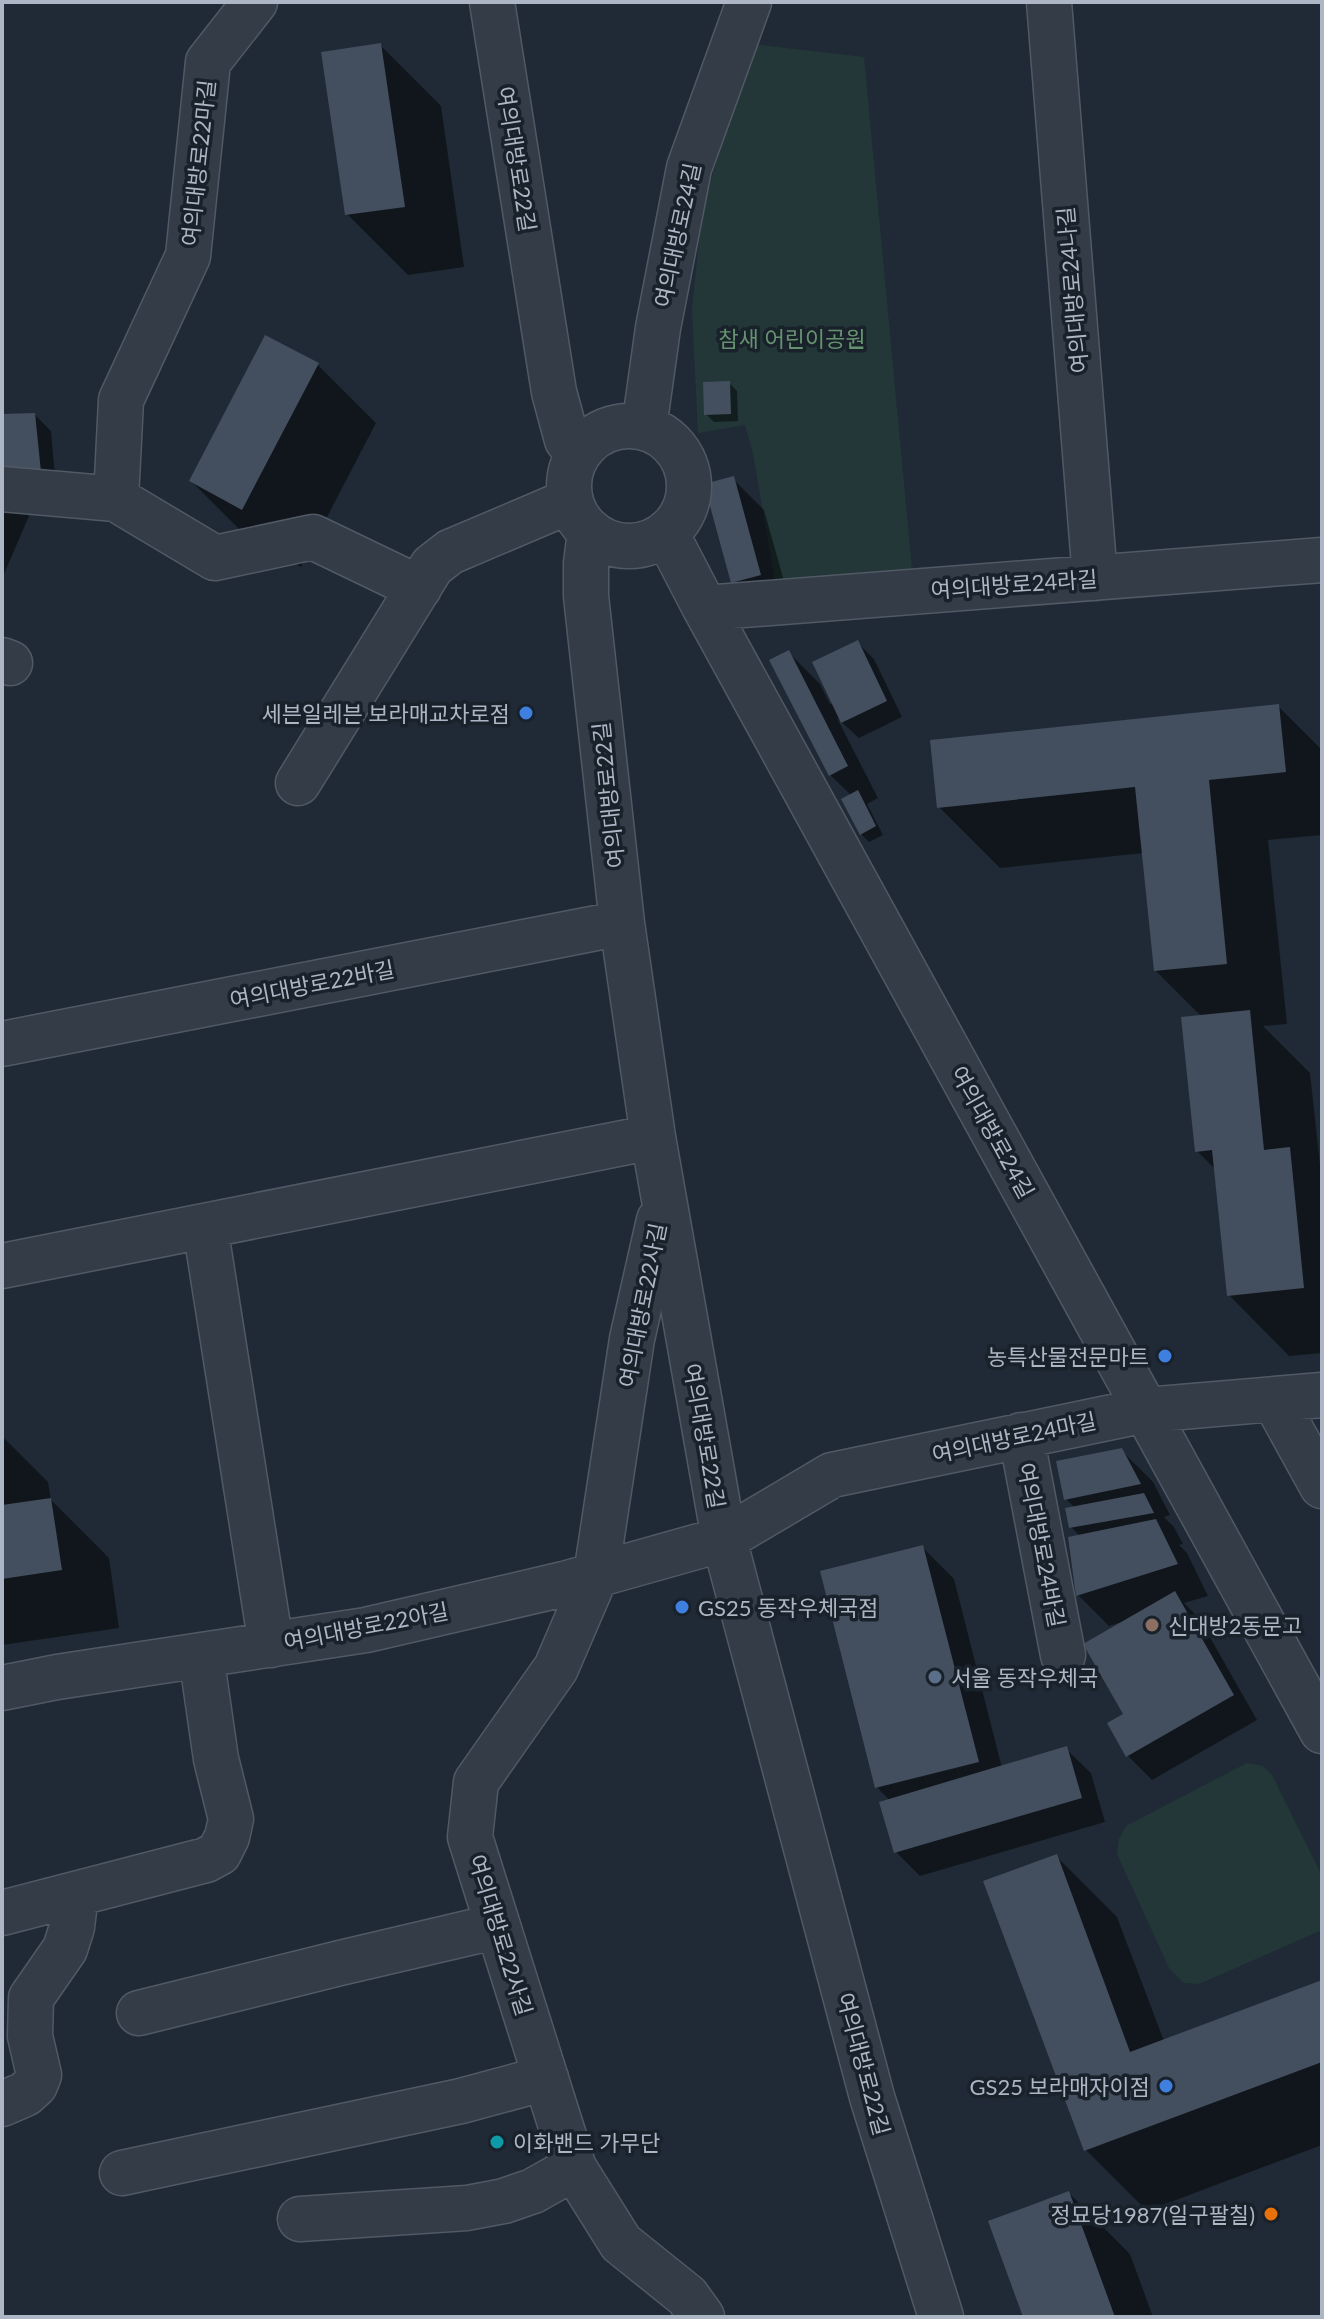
<svg xmlns="http://www.w3.org/2000/svg" width="1324" height="2319" font-family="Lato,'Noto Sans KR',sans-serif">
  <style>
    .green { fill: #233738 }
    .shadow { fill: #0007 }
    .building { fill: #434f5e }
    .lines { fill: none; stroke-linecap: round; stroke-linejoin: round }
    .minor-casing { stroke: #515965; stroke-width: 47 }
    .minor { stroke: #333c47; stroke-width: 44 }
    .shop-dot { fill: #3f7fe0; stroke: #19212b; stroke-width: 3 }
    .education-dot { fill: #8d6e63; stroke: #19212b; stroke-width: 3 }
    .service-dot { fill: #5c6f8a; stroke: #19212b; stroke-width: 3 }
    .culture-dot { fill: #0f9aa8; stroke: #19212b; stroke-width: 3 }
    .food-dot { fill: #e8710a; stroke: #19212b; stroke-width: 3 }
    .labels { text-anchor: middle; dominant-baseline: central; stroke-width: 7; stroke-linejoin: round; paint-order: stroke }
    .street-label { font-size: 22px; fill: #adb6c4; stroke: #19212b }
    .park-label { font-size: 22px; fill: #66936f; stroke: #19212b }
    .poi-label { font-size: 22px; fill: #adb6c4; stroke: #19212b; text-anchor: end }
  </style>
  <rect width="100%" height="100%" fill="#202a36"/>
  <path class="green" d="M 752,44 L 864,57 L 913,580 L 777,593 L 753,453 L 745,425 L 698,433 L 692,310 L 702,210 Z
    M 1247,1763 L 1263,1766 L 1272,1775 L 1322,1876 L 1322,1930 L 1199,1984 L 1184,1983 L 1169,1968 L 1117,1854 L 1119,1839 L 1126,1826 Z"/>
  <path class="shadow" d="M 380,45 L 441,106 L 464,267 L 408,275 L 347,214 Z
    M 266,338 L 318,365 L 376,423 L 301,567 L 249,539 L 191,481 Z
    M 729,383 L 737,391 L 738,421 L 714,422 L 706,414 Z
    M 35,415 L 51,431 L 57,497 L 2,416 Z
    M 733,479 L 764,510 L 791,606 L 764,613 L 732,582 Z
    M 2,499 L 13,500 L 29,516 L 4,574 L 2,573 Z
    M 858,643 L 874,659 L 902,717 L 859,738 L 837,718 L 878,798 L 867,804 L 883,835 L 869,842 L 861,834 L 852,796 L 830,775 L 788,652 L 820,684 L 830,704 L 834,703 Z
    M 1278,706 L 1322,750 L 1322,835 L 1268,840 L 1287,1024 L 1263,1026 L 1310,1073 L 1322,1183 L 1322,1353 L 1289,1356 L 1229,1295 L 1216,1170 L 1197,1151 L 1202,1017 L 1156,971 L 1144,853 L 1000,868 L 939,807 Z
    M 2,1436 L 48,1482 L 51,1500 L 109,1558 L 119,1628 L 2,1645 Z
    M 1121,1450 L 1153,1482 L 1170,1515 L 1164,1517 L 1174,1527 L 1183,1544 L 1179,1545 L 1187,1553 L 1208,1596 L 1184,1603 L 1199,1618 L 1257,1720 L 1152,1780 L 1128,1756 L 1109,1724 L 1126,1715 L 1122,1622 L 1109,1626 L 1078,1595 L 1080,1536 L 1071,1527 L 1075,1508 L 1066,1499 Z
    M 922,1547 L 954,1579 L 1002,1768 L 1066,1749 L 1091,1773 L 1105,1822 L 920,1876 L 896,1852 L 890,1801 L 877,1787 Z
    M 1056,1856 L 1117,1917 L 1164,2041 L 1322,1982 L 1322,2145 L 1147,2211 L 1086,2150 Z
    M 1069,2193 L 1130,2254 L 1153,2317 L 1025,2317 Z"/>
  <path class="building" d="M 381,43 L 405,207 L 345,215 L 321,52 Z
    M 265,335 L 319,363 L 242,510 L 189,481 Z
    M 730,381 L 731,414 L 704,415 L 703,382 Z
    M 35,413 L 42,482 L 2,479 L 2,414 Z
    M 734,476 L 761,575 L 731,583 L 704,484 Z
    M 858,640 L 887,701 L 841,723 L 812,662 Z
    M 789,650 L 848,766 L 829,776 L 769,660 Z
    M 1279,704 L 1286,772 L 1209,780 L 1227,964 L 1154,971 L 1135,787 L 937,808 L 930,740 Z
    M 858,790 L 876,826 L 860,835 L 841,799 Z
    M 1250,1010 L 1264,1150 L 1290,1147 L 1304,1288 L 1227,1296 L 1212,1150 L 1195,1152 L 1181,1017 Z
    M 1122,1448 L 1141,1484 L 1064,1500 L 1056,1461 Z
    M 1144,1493 L 1154,1513 L 1069,1528 L 1065,1508 Z
    M 51,1498 L 62,1570 L 2,1579 L 2,1505 Z
    M 1156,1519 L 1178,1564 L 1076,1596 L 1068,1537 Z
    M 923,1545 L 979,1762 L 875,1788 L 820,1571 Z
    M 1175,1591 L 1234,1695 L 1126,1757 L 1107,1723 L 1123,1714 L 1083,1644 Z
    M 1067,1746 L 1082,1798 L 894,1853 L 879,1802 Z
    M 1057,1854 L 1130,2052 L 1322,1980 L 1322,2062 L 1084,2151 L 983,1881 Z
    M 1069,2191 L 1115,2317 L 1023,2317 L 988,2221 Z"/>
  <g class="lines">
    <defs>
      <path id="minor" d="M 492,2 L 554,392 L 567,440 L 578,454
        M 1049,2 L 1095,578
        M569 486a60 60 0 1 1 120 0a60 60 0 1 1-120 0Z
        M 644,428 L 658,328 L 689,168 L 749,2
        M 2,489 L 116,499 L 121,400 L 188,256 L 208,62 L 255,2
        M 116,499 L 215,558 L 313,537 L 419,588
        M 590,532 L 586,563 L 586,596 L 622,923 L 653,1137 L 724,1539 L 872,2097 L 941,2317
        M 666,533 L 705,608 L 1322,1731
        M 705,608 L 1322,560
        M 2,660 L 10,663
        M 298,783 L 432,566 L 450,552 L 570,501
        M 2,1044 L 622,923
        M 659,1220 L 632,1339 L 596,1575 L 556,1668 L 476,1782 L 470,1837 L 574,2168 L 621,2243 L 687,2296 L 702,2317
        M 205,1226 L 271,1645
        M 2,1266 L 653,1137
        M 1274,1399 L 1322,1486
        M 1021,1435 L 1063,1655
        M 2,1688 L 57,1677 L 366,1630 L 564,1584 L 724,1539 L 832,1475 L 1146,1410 L 1322,1395
        M 2,1913 L 206,1860 L 219,1853 L 227,1837 L 231,1819 L 216,1759 L 201,1655
        M 139,2013 L 340,1963 L 498,1926
        M 2,2104 L 25,2094 L 35,2085 L 39,2075 L 30,2036 L 31,1998 L 65,1949 L 72,1927 L 76,1894
        M 122,2173 L 461,2101 L 546,2078
        M 300,2219 L 467,2208 L 504,2201 L 533,2191 L 574,2168"/>
    </defs>
    <use href="#minor" class="minor-casing"/>
    <use href="#minor" class="minor"/>
  </g>
  <g class="shop-dot">
    <circle cx="526" cy="713" r="8"/>
    <circle cx="1165" cy="1356" r="8"/>
    <circle cx="682" cy="1607" r="8"/>
    <circle cx="1166" cy="2086" r="8"/>
  </g>
  <circle class="education-dot" cx="1152" cy="1625" r="8"/>
  <circle class="service-dot" cx="935" cy="1677" r="8"/>
  <circle class="culture-dot" cx="497" cy="2142" r="8"/>
  <circle class="food-dot" cx="1271" cy="2214" r="8"/>
  <g class="labels">
    <g class="street-label">
      <text transform="translate(517 159) rotate(81)">여의대방로22길</text>
      <text transform="translate(198 163) rotate(-84)">여의대방로22마길</text>
      <text transform="translate(677 235) rotate(-78)">여의대방로24길</text>
      <text transform="translate(1072 290) rotate(-95)">여의대방로24나길</text>
      <text transform="translate(1014 584) rotate(-4)">여의대방로24라길</text>
      <text transform="translate(608 795) rotate(-96)">여의대방로22길</text>
      <text transform="translate(312 984) rotate(-11)">여의대방로22바길</text>
      <text transform="translate(993 1132) rotate(61)">여의대방로24길</text>
      <text transform="translate(642 1305) rotate(-79)">여의대방로22사길</text>
      <text transform="translate(705 1436) rotate(80)">여의대방로22길</text>
      <text transform="translate(1014 1437) rotate(-12)">여의대방로24마길</text>
      <text transform="translate(1042 1545) rotate(79)">여의대방로24바길</text>
      <text transform="translate(366 1626) rotate(-11)">여의대방로22아길</text>
      <text transform="translate(501 1935) rotate(73)">여의대방로22사길</text>
      <text transform="translate(864 2064) rotate(75)">여의대방로22길</text>
    </g>
    <g class="park-label">
      <text x="792" y="338">참새 어린이공원</text>
    </g>
    <g class="poi-label">
      <text x="510" y="713">세븐일레븐 보라매교차로점</text>
      <text x="1149" y="1356">농특산물전문마트</text>
      <text x="698" y="1607" text-anchor="start">GS25 동작우체국점</text>
      <text x="1168" y="1625" text-anchor="start">신대방2동문고</text>
      <text x="951" y="1677" text-anchor="start">서울 동작우체국</text>
      <text x="1150" y="2086">GS25 보라매자이점</text>
      <text x="513" y="2142" text-anchor="start">이화밴드 가무단</text>
      <text x="1255" y="2214">정묘당1987(일구팔칠)</text>
    </g>
  </g>
  <rect width="1324" height="2319" fill="none" stroke="#adb6c4" stroke-width="8"/>
</svg>
